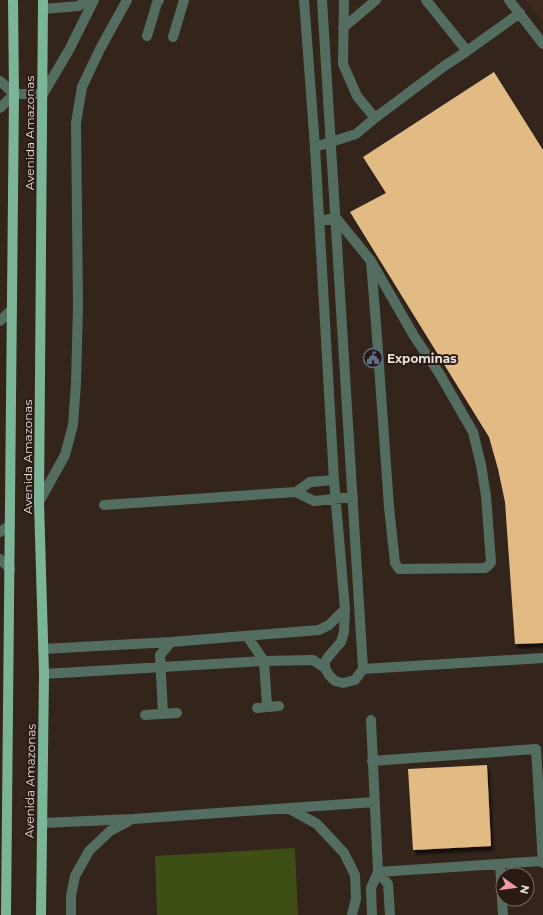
<svg xmlns="http://www.w3.org/2000/svg" width="543" height="915" font-family="Montserrat,sans-serif">
  <style>
    .built { fill: #3f2a1e }
    .green { fill: #3e4f15 }
    .building { fill: #e1bb83; filter: url(#shadow) }
    .lines { fill: none; stroke-linecap: round; stroke-linejoin: round }
    .minor { stroke: #536e60; stroke-width: 10 }
    .major { stroke: #7cb498; stroke-width: 10 }
    .labels { text-anchor: middle; dominant-baseline: central; stroke-width: 4; stroke-linejoin: round; paint-order: stroke }
    .street-label { font-size: 12px; fill: #e8ded8; stroke: #291a13 }
    .poi-label { font-size: 12px; font-weight: bold; fill: #e8ded8; stroke: #291a13; text-anchor: start }
  </style>
  <defs>
    <filter id="shadow"><feDropShadow dx="2.5" dy="4.5" stdDeviation="1" flood-color="#0009"/></filter>
  </defs>
  <rect width="100%" height="100%" fill="#33241c"/>
  <path class="built" d="M 525,0 L 543,0 L 543,21 Z"/>
  <path class="green" d="M 295,848 L 298,915 L 157,915 L 155,856 Z"/>
  <path class="building" d="M 494,72 L 543,150 L 543,643 L 515,644 L 505,502 L 498,469 L 489,437 L 350,212 L 386,193 L 363,157 Z
    M 487,765 L 491,846 L 413,850 L 408,769 Z"/>
  <g class="lines">
    <path class="minor" d="M 304,0 L 315,147 L 334,480 L 345,609 L 344,632 L 341,642 L 328,657 L 325,662 L 325,668 L 329,675 L 335,681 L 343,683 L 355,680 L 363,669 L 322,0
      M 344,0 L 343,64 L 357,96 L 375,118 L 443,67 L 467,51 L 520,13
      M 426,0 L 467,51
      M 509,0 L 543,44
      M 43,9 L 79,6 L 86,0
      M 343,28 L 376,0
      M 147,36 L 157,3 L 159,0
      M 173,37 L 184,0
      M 0,81 L 14,94 L 43,94 L 69,50 L 94,0
      M 0,108 L 14,94
      M 315,147 L 356,134 L 375,118
      M 319,221 L 336,218 L 371,261 L 377,337 L 389,507 L 395,563 L 399,569 L 485,568 L 488,566 L 491,562 L 486,496 L 481,465 L 473,432 L 439,373 L 414,336 L 371,261
      M 0,321 L 11,310
      M 334,480 L 310,482 L 296,492 L 314,501 L 353,497
      M 39,502 L 65,455 L 73,425 L 76,383 L 78,306 L 76,123 L 82,87 L 100,49 L 127,0
      M 104,505 L 296,492
      M 0,532 L 10,525
      M 0,559 L 10,569
      M 247,636 L 264,661 L 267,706
      M 43,649 L 171,642 L 319,630 L 329,625 L 345,609
      M 363,669 L 543,658
      M 44,674 L 264,661 L 313,660 L 325,668
      M 257,708 L 279,706
      M 163,714 L 160,655 L 171,642
      M 145,715 L 177,713
      M 371,720 L 378,872 L 543,861
      M 372,761 L 536,749 L 543,863
      M 288,808 L 317,824 L 344,853 L 355,875 L 356,899 L 352,915
      M 42,823 L 133,819 L 375,802
      M 500,864 L 503,915
      M 71,915 L 71,896 L 75,876 L 89,851 L 110,831 L 129,821
      M 372,915 L 371,888 L 378,872 L 388,884 L 390,915"/>
    <path class="major" d="M 6,915 L 14,94 L 13,0
      M 41,915 L 44,674 L 39,502 L 43,0"/>
  </g>
  <defs>
    <symbol id="civic-ring" viewBox="-11 -11 22 22"><circle r="9.5" fill="#291a13" stroke="#5c6f8a" stroke-width="1.5"/><path d="M-.6-6.5H3V-4.5H.6V-3L4-1V1h2V6H-6V1h2V-1L-.6-3ZM-1.2 2.5V6h2.4V2.5Z" fill="#5c6f8a"/></symbol>
  </defs>
  <g fill-rule="evenodd">
    <use href="#civic-ring" x="362" y="347" width="22" height="22"/>
  </g>
  <g class="labels">
    <g class="street-label">
      <text transform="translate(29 133) rotate(-90)">Avenida Amazonas</text>
      <text transform="translate(27 457) rotate(-90)">Avenida Amazonas</text>
      <text transform="translate(30 781) rotate(-89)">Avenida Amazonas</text>
    </g>
    <g class="poi-label">
      <text x="387" y="358">Expominas</text>
    </g>
  </g>
  <g transform="translate(515 887) rotate(104)"><circle r="19" fill="#291a13" stroke="#756862"/>
  <path d="M0-3L7 15L0 10L-7 15Z" fill="#f39aa7"/>
  <text y="-6" font-size="11" font-weight="bold" text-anchor="middle" fill="#e8ded8">N</text>
  </g>
</svg>
